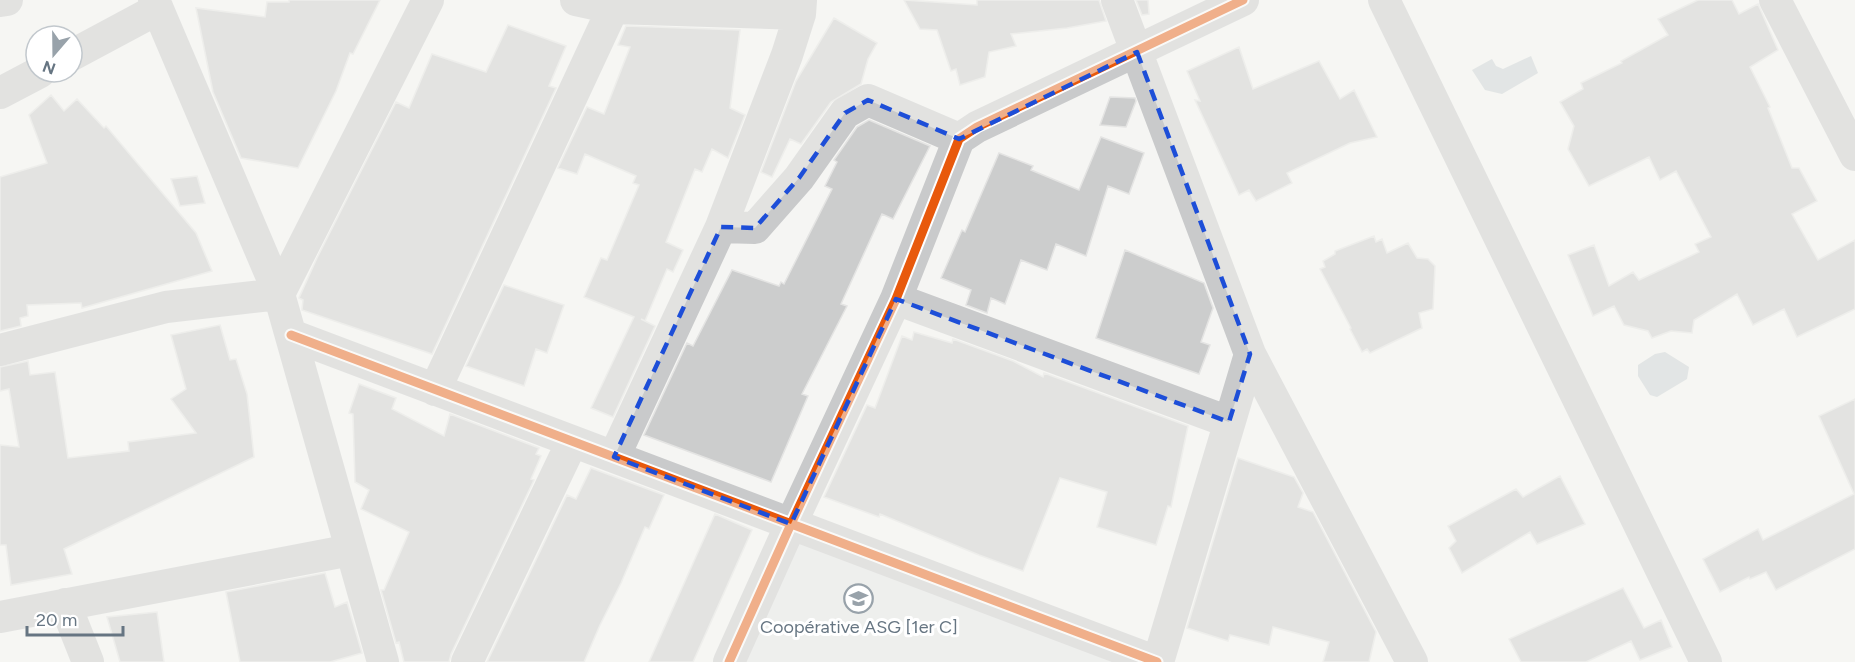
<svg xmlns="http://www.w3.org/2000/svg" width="1855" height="662" font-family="Figtree,sans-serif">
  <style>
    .built { fill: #e5e6e6 }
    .water { fill: #cad1d4 }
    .building { fill: #cccdcd; stroke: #e4e4e3; stroke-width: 1.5 }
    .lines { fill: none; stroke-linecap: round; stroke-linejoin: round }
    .street { stroke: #c9cacb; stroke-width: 32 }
    .cycleway-casing { stroke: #fff; stroke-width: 13 }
    .cycleway { stroke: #e8590c; stroke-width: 9 }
    .marked { fill: none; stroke: #1d4ed8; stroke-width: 4.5; stroke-dasharray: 12 8; stroke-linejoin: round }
    .labels { text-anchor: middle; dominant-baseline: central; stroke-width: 6; stroke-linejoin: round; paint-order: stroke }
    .poi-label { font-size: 18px; fill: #667582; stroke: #fff }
  </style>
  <rect width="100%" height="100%" fill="#f5f5f3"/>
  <path class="built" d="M 794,534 L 1112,662 L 737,662 Z"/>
  <path class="water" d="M 1531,56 L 1538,73 L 1502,94 L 1485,90 L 1472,70 L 1492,59 L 1496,66 L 1503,69 Z
    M 1665,352 L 1689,367 L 1687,379 L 1657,397 L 1650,395 L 1638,376 L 1638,365 L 1655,354 Z"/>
  <path class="building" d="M 289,0 L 380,0 L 353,54 L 350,53 L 336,91 L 298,168 L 241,158 L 213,92 L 196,8 L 265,17 L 267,2 L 289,2 Z
    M 904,0 L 977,5 L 977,0 L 1099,0 L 1106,21 L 1067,28 L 1011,34 L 1016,46 L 989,52 L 985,77 L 960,85 L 956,69 L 951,71 L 937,30 L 920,29 Z
    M 1136,0 L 1148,0 L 1149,14 L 1142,15 Z
    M 1698,0 L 1732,0 L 1739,14 L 1758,4 L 1778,50 L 1750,67 L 1770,107 L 1768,108 L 1792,168 L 1799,168 L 1817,201 L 1792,214 L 1818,260 L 1855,240 L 1855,309 L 1797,337 L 1784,309 L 1753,325 L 1737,294 L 1694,320 L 1692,333 L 1671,331 L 1652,338 L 1648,331 L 1624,325 L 1614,306 L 1593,316 L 1568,255 L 1594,245 L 1609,286 L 1633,272 L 1639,280 L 1699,252 L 1695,244 L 1711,237 L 1676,171 L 1660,180 L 1649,157 L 1589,186 L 1568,149 L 1574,126 L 1560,102 L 1583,89 L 1581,83 L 1622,63 L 1621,61 L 1668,35 L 1658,19 Z
    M 834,18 L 877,43 L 868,59 L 861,84 L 831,102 L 801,144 L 790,139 L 772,177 L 761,172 L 796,81 Z
    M 508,25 L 566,46 L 549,86 L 556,88 L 432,354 L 302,310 L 303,300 L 299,298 L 317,258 L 396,102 L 409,108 L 432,54 L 486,72 Z
    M 626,26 L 740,30 L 730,108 L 745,115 L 728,158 L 712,149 L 702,172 L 695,169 L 666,242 L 683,250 L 673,272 L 667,269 L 645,321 L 641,319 L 655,326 L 613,417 L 591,408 L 634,317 L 584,297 L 601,258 L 607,260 L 639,185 L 633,183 L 636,176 L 585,154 L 577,174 L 558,168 L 587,107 L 604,114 L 630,47 L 618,45 Z
    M 1239,47 L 1253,89 L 1319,61 L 1340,99 L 1354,90 L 1377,137 L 1350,143 L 1287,173 L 1292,183 L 1256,201 L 1249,190 L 1239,195 L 1195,100 L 1200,101 L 1187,71 Z
    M 51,95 L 64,111 L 77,99 L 104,128 L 106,126 L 196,233 L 212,271 L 82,308 L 81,303 L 27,305 L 28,316 L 20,318 L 21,326 L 0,331 L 0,177 L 47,163 L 29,115 Z
    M 1110,97 L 1135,98 L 1136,101 L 1126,127 L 1100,125 Z
    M 869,120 L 930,146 L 893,219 L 882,214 L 841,304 L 847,306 L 802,394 L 808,396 L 771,482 L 644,435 L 687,343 L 693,346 L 732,270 L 779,286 L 781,282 L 784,284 L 832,189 L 825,186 L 837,162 L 834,160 L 857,127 Z
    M 1101,137 L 1144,153 L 1129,194 L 1108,186 L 1086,256 L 1056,244 L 1047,270 L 1021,260 L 1005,304 L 991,298 L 987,313 L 966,305 L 971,290 L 941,278 L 962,230 L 965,232 L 999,153 L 1033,166 L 1031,170 L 1079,190 Z
    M 197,176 L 205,203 L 180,206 L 171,179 Z
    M 1374,236 L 1376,242 L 1382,239 L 1387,253 L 1408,243 L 1417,258 L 1428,259 L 1435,266 L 1433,309 L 1419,313 L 1422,328 L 1370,353 L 1367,349 L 1362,352 L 1350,329 L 1351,328 L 1320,269 L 1325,267 L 1323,261 L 1335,254 L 1335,251 Z
    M 1125,250 L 1204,283 L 1213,308 L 1201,342 L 1210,345 L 1199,374 L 1096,338 Z
    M 504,285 L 564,305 L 547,353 L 536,349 L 524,386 L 466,366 Z
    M 220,325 L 230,360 L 236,359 L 247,394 L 254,457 L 64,549 L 72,574 L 11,585 L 6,545 L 0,545 L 0,445 L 19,447 L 9,389 L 0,391 L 0,367 L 28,361 L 30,375 L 55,372 L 68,458 L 129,451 L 128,442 L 196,433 L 171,399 L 186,389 L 171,335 Z
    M 914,332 L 952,343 L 953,339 L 1013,361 L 1043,377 L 1044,373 L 1188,426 L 1171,507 L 1168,506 L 1156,545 L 1097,527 L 1107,492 L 1060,478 L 1023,571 L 979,555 L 880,514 L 879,517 L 824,497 L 867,405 L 875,408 L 902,336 L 912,340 Z
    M 359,384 L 396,398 L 392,409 L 444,436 L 450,414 L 539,448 L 536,454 L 541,456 L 531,479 L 534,480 L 451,654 L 449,662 L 404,662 L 399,642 L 396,643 L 381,590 L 384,590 L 409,532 L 361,509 L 369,490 L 355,482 L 353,414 L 349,413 Z
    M 1855,399 L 1855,549 L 1776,590 L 1766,572 L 1750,579 L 1749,577 L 1720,592 L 1703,559 L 1758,529 L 1763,540 L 1854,494 L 1819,416 Z
    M 1238,458 L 1294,477 L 1303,493 L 1298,507 L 1313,512 L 1376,632 L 1369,662 L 1323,662 L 1329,642 L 1273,627 L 1269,645 L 1230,635 L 1228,641 L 1187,628 Z
    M 591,468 L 664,495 L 649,529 L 645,527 L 621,583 L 600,625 L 584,662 L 487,662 L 567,495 L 576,499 Z
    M 1560,476 L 1585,524 L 1537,544 L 1530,532 L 1462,573 L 1449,548 L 1456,541 L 1448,526 L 1516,489 L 1523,497 Z
    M 715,514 L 752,530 L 693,662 L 649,662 Z
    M 325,573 L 335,607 L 347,602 L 362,653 L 330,662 L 240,662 L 226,592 Z
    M 1623,588 L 1644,628 L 1661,620 L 1672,647 L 1640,660 L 1631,641 L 1586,662 L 1521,662 L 1509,639 Z
    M 157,612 L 164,662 L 120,662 L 107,617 Z"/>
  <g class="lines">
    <path class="street" d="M 154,0 L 279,294 L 383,662
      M 576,0 L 613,8 L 800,14
      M 1117,0 L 1250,354 L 1412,662
      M 1384,0 L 1706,662
      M 1775,0 L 1855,155
      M 0,1 L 7,0
      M 72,55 L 158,9
      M 0,93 L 40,72
      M 721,227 L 755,228 L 799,178 L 845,113 L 868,100 L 959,139
      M 896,299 L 1229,422
      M 291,335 L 1157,662
      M 0,350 L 166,307 L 279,294 L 428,0
      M 435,390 L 613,8
      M 614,457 L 721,227 L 787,55 L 800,14 L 801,0
      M 65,604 L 88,662
      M 0,617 L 351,550
      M 467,662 L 572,442
      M 729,662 L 791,524 L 896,299 L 959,139 L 977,127 L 1243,0
      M 1158,662 L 1250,354"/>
    <defs>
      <path id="cycleway" d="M 291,335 L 1157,662
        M 729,662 L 791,524 L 896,299 L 959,139 L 977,127 L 1243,0"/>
    </defs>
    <use href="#cycleway" class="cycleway-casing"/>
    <use href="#cycleway" class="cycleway"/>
  </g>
  <path d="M0 0H1855V662H0ZM 1137,52 L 1250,354 L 1229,422 L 896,299 L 791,524 L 614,457 L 721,227 L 755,228 L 799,178 L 845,113 L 868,100 L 959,139 Z" fill="#f5f5f3" fill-opacity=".55" fill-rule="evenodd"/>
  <path class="marked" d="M 1137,52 L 1250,354 L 1229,422 L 896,299 L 791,524 L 614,457 L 721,227 L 755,228 L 799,178 L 845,113 L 868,100 L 959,139 Z"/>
  <defs>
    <symbol id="school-ring" viewBox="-11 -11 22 22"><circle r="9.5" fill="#fff" stroke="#98a2aa" stroke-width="1.5"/><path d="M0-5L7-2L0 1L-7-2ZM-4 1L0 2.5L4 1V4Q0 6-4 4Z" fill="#98a2aa"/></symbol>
  </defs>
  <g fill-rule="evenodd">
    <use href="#school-ring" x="842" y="582" width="33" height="33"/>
  </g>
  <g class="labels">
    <g class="poi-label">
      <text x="859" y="627">Coopérative ASG [1er C]</text>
    </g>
  </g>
  <g transform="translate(54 54) rotate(200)"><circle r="28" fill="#ffffff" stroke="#c2c8cd" stroke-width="1.5"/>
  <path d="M0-4.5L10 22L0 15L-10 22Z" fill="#98a2aa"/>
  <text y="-9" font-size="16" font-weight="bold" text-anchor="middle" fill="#667582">N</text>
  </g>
  <path d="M27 626v9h96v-9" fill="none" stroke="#667582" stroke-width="3"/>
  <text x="36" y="626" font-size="18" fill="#667582" stroke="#ffffff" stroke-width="4.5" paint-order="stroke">20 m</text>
</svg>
